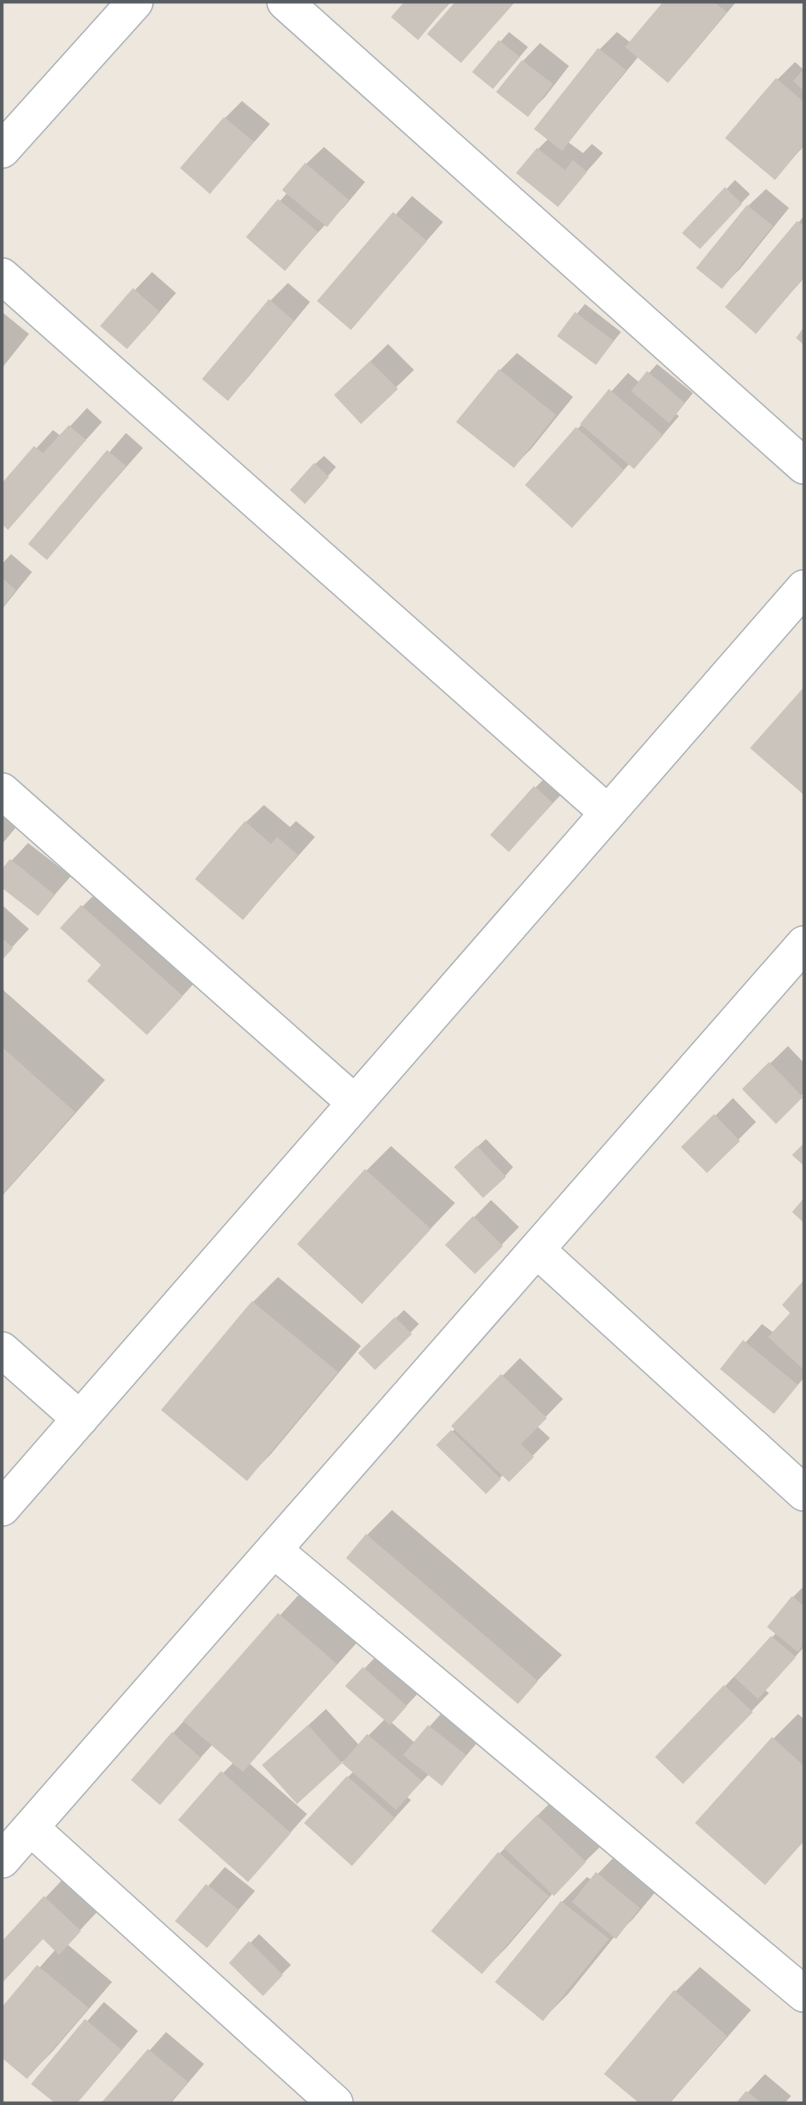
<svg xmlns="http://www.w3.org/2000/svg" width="806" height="2105" font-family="'DM Sans',sans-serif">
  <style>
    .shadow { fill: #0003 }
    .building { fill: #cac4bd }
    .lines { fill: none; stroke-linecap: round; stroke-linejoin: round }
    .street-casing { stroke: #b2b7bb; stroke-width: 38 }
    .street { stroke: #fff; stroke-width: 35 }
  </style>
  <rect width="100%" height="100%" fill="#ede7de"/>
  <path class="shadow" d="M 407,2 L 451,2 L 418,37 L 394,17 Z
    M 665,2 L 736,2 L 685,63 L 668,80 L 639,56 L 568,142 L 583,153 L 592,144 L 603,153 L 558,204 L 538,149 L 549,138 L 537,128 L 600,49 L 617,32 L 631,43 Z
    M 509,32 L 528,47 L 502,78 L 474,72 Z
    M 540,43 L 569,66 L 545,97 L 528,114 L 523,61 Z
    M 795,62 L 804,70 L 804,146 L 775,177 L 777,80 Z
    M 242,101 L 270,124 L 210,192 L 225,118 Z
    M 324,147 L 365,182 L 344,207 L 326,224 L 285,268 L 248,237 L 288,192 L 306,164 Z
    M 735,180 L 750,194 L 700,247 L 685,233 Z
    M 766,189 L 789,208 L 740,269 L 722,286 L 748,206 Z
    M 412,196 L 443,222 L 351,328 L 320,301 Z
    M 804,216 L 804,278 L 756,332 L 727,307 Z
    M 152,272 L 176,293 L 144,330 L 135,290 Z
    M 288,283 L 310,302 L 245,381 L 227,398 L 270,301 Z
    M 585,304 L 621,332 L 596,363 L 559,335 Z
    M 2,312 L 29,334 L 2,368 Z
    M 388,344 L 414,370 L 361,421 L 336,395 Z
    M 517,353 L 573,397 L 531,449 L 514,466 L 500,370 Z
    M 657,364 L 693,393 L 676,414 L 679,416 L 651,449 L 630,463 L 590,508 L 527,485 L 628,373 L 640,383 Z
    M 87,408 L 102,422 L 8,527 L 2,522 L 2,486 L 53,430 L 61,436 Z
    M 126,433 L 143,448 L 47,557 L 30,544 Z
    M 324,456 L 336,467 L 313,493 L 315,464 Z
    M 11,554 L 32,572 L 2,609 L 2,564 Z
    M 804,690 L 804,793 L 753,748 Z
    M 553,770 L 570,785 L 526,832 L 536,787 Z
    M 264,805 L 290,827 L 296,821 L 315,837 L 243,918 L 246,822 Z
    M 2,811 L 18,825 L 2,844 Z
    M 28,843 L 71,876 L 38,914 L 2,885 L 2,871 Z
    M 100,889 L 199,978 L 164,1016 L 103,965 L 82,907 Z
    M 2,905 L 29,929 L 2,958 Z
    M 2,989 L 105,1080 L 2,1196 Z
    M 788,1046 L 804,1063 L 804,1093 L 776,1121 L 744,1089 Z
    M 733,1098 L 756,1122 L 707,1171 L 684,1147 Z
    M 486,1139 L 513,1167 L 505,1176 L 465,1158 Z
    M 391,1146 L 455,1203 L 362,1301 L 366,1171 Z
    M 491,1200 L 519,1227 L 475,1272 L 447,1245 Z
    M 278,1277 L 361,1346 L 271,1454 L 246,1479 L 253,1302 Z
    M 804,1282 L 804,1378 L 774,1411 L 722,1369 L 762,1324 L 774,1333 L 793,1312 L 784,1304 Z
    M 404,1310 L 419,1324 L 375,1368 L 361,1353 Z
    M 520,1358 L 563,1399 L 537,1426 L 550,1438 L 509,1480 L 504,1474 L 486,1492 L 438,1445 L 456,1428 L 454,1425 Z
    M 392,1510 L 562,1655 L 518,1701 L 367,1535 Z
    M 804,1586 L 804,1647 L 765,1690 L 769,1693 L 683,1782 L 657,1757 L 777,1632 L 793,1597 Z
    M 304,1589 L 361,1638 L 249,1763 L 307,1814 L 248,1880 L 223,1773 L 234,1762 L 213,1744 L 160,1802 L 173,1733 Z
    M 382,1650 L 424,1687 L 391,1722 L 415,1743 L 446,1708 L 482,1737 L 442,1784 L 429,1774 L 407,1797 L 411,1800 L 369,1846 L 348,1777 L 354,1771 L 343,1761 L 298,1801 L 265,1765 L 326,1709 L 359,1745 L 385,1719 L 348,1686 Z
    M 798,1714 L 804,1719 L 804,1841 L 765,1882 L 773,1739 Z
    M 555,1798 L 603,1844 L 553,1893 L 507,1947 L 482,1972 L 499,1854 Z
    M 615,1856 L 657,1890 L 633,1919 L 615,1936 L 568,1994 L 543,2019 L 497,1982 L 562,1902 L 587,1877 L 592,1880 Z
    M 225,1867 L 255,1891 L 207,1946 L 177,1921 Z
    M 62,1880 L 97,1912 L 67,1944 L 112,1982 L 52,2052 L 27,2077 L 2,2056 L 2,2010 L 56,1949 L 43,1938 L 2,1982 L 2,1944 Z
    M 259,1934 L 291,1965 L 263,1993 L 231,1963 Z
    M 700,1967 L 751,2010 L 670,2103 L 641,2103 L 606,2074 L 675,1992 Z
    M 104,2002 L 138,2031 L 77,2103 L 57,2103 L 33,2083 Z
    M 166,2032 L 204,2064 L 171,2103 L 103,2103 Z
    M 765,2074 L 791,2096 L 785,2103 L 738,2103 Z"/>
  <path class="building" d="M 404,2 L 450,2 L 418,40 L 391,17 Z
    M 455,2 L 515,2 L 461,63 L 427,34 Z
    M 663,2 L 714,2 L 727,12 L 668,83 L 625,47 Z
    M 499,40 L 520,57 L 493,89 L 472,72 Z
    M 598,48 L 626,70 L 562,151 L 534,129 Z
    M 522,60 L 553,84 L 528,117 L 496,92 Z
    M 804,69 L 804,91 L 793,81 Z
    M 776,78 L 804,102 L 804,145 L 775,180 L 725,138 Z
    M 224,117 L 254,142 L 210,194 L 180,168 Z
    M 537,148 L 565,170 L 573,160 L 587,172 L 558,207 L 516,173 Z
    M 305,163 L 349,200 L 327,227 L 282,190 Z
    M 725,187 L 742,204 L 700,249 L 682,233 Z
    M 278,199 L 318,232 L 285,271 L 246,237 Z
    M 747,205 L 773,226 L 722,289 L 696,268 Z
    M 393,212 L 427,241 L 351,330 L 317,301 Z
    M 797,221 L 804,226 L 804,277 L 756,334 L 725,307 Z
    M 133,288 L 160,312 L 127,349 L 100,326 Z
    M 269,299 L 294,321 L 228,401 L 202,379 Z
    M 575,312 L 614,341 L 596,365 L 557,336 Z
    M 804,327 L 804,345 L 796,338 Z
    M 370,361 L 398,389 L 361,424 L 334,395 Z
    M 499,369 L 556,415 L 514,468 L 456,422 Z
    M 647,371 L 685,403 L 669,423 L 631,391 Z
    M 609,389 L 663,435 L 634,469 L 580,424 Z
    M 69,425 L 86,440 L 8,530 L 2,524 L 2,483 L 34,446 L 43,453 Z
    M 576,427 L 624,470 L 572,528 L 525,485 Z
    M 107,450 L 126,466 L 47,560 L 28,544 Z
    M 314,463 L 329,477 L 305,504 L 290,490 Z
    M 2,578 L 16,590 L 2,608 Z
    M 804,687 L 804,795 L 750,748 Z
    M 534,786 L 553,803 L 509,852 L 490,835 Z
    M 245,821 L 271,844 L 277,837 L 298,855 L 243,920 L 195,879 Z
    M 10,859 L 55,895 L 38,916 L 2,888 L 2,869 Z
    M 81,905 L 183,996 L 147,1035 L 87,981 L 101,965 L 60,928 Z
    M 2,938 L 13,948 L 2,960 Z
    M 2,1047 L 75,1112 L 2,1195 Z
    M 769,1062 L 803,1097 L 776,1124 L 742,1089 Z
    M 714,1114 L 740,1141 L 707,1173 L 681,1147 Z
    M 804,1143 L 804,1166 L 792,1155 Z
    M 477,1146 L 506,1177 L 483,1198 L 454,1167 Z
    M 365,1169 L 431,1229 L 362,1304 L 297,1244 Z
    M 804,1198 L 804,1223 L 792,1212 Z
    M 473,1216 L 503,1246 L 475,1274 L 445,1245 Z
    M 804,1280 L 804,1370 L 768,1337 L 790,1313 L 782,1305 Z
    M 252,1301 L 338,1372 L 247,1481 L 161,1410 Z
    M 395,1317 L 412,1334 L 375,1370 L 358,1353 Z
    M 743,1340 L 798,1385 L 774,1414 L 720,1369 Z
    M 501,1374 L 547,1418 L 521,1444 L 534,1457 L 509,1482 L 451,1426 Z
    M 451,1430 L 501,1479 L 486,1494 L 436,1445 Z
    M 366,1534 L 538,1681 L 518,1704 L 346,1558 Z
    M 792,1596 L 804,1606 L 804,1644 L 798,1652 L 767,1627 Z
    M 278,1613 L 337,1664 L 243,1772 L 183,1721 Z
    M 771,1636 L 796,1657 L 758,1699 L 734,1677 Z
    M 363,1667 L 407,1706 L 390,1725 L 345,1686 Z
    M 724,1685 L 753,1712 L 683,1784 L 655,1757 Z
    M 308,1725 L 342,1763 L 297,1804 L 262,1765 Z
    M 428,1725 L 466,1755 L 442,1786 L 403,1755 Z
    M 172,1732 L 201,1758 L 160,1805 L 131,1780 Z
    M 367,1734 L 422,1781 L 396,1810 L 342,1763 Z
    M 772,1737 L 804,1766 L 804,1841 L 765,1885 L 695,1823 Z
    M 221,1771 L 291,1833 L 248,1882 L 178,1820 Z
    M 347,1776 L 395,1818 L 352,1866 L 304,1823 Z
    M 537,1815 L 586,1862 L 554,1896 L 504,1848 Z
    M 498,1852 L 549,1896 L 482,1974 L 431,1931 Z
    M 596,1872 L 640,1908 L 616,1939 L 572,1902 Z
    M 206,1884 L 239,1910 L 207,1948 L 175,1921 Z
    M 44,1896 L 81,1931 L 59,1955 L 43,1939 L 2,1983 L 2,1941 Z
    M 561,1901 L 609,1939 L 543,2021 L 495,1982 Z
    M 249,1941 L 283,1975 L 263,1996 L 229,1963 Z
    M 37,1965 L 89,2008 L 27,2079 L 2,2058 L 2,2007 Z
    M 674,1990 L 727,2036 L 670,2103 L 639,2103 L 604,2074 Z
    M 85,2019 L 122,2050 L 77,2103 L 55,2103 L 31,2084 Z
    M 148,2049 L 188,2082 L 170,2103 L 101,2103 Z
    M 746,2091 L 762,2103 L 736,2103 Z"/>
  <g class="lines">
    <defs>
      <path id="street" d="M 285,2 L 804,466
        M 2,150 L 135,2
        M 2,276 L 608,813
        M 2,791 L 355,1103
        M 537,1250 L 804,1493
        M 2,1350 L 80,1419
        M 2,1508 L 804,588
        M 274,1550 L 804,1994
        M 31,1828 L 335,2103
        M 2,1860 L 804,944"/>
    </defs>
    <use href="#street" class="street-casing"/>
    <use href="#street" class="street"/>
  </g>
  <rect width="806" height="2105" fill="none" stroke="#575d61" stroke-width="7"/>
</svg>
